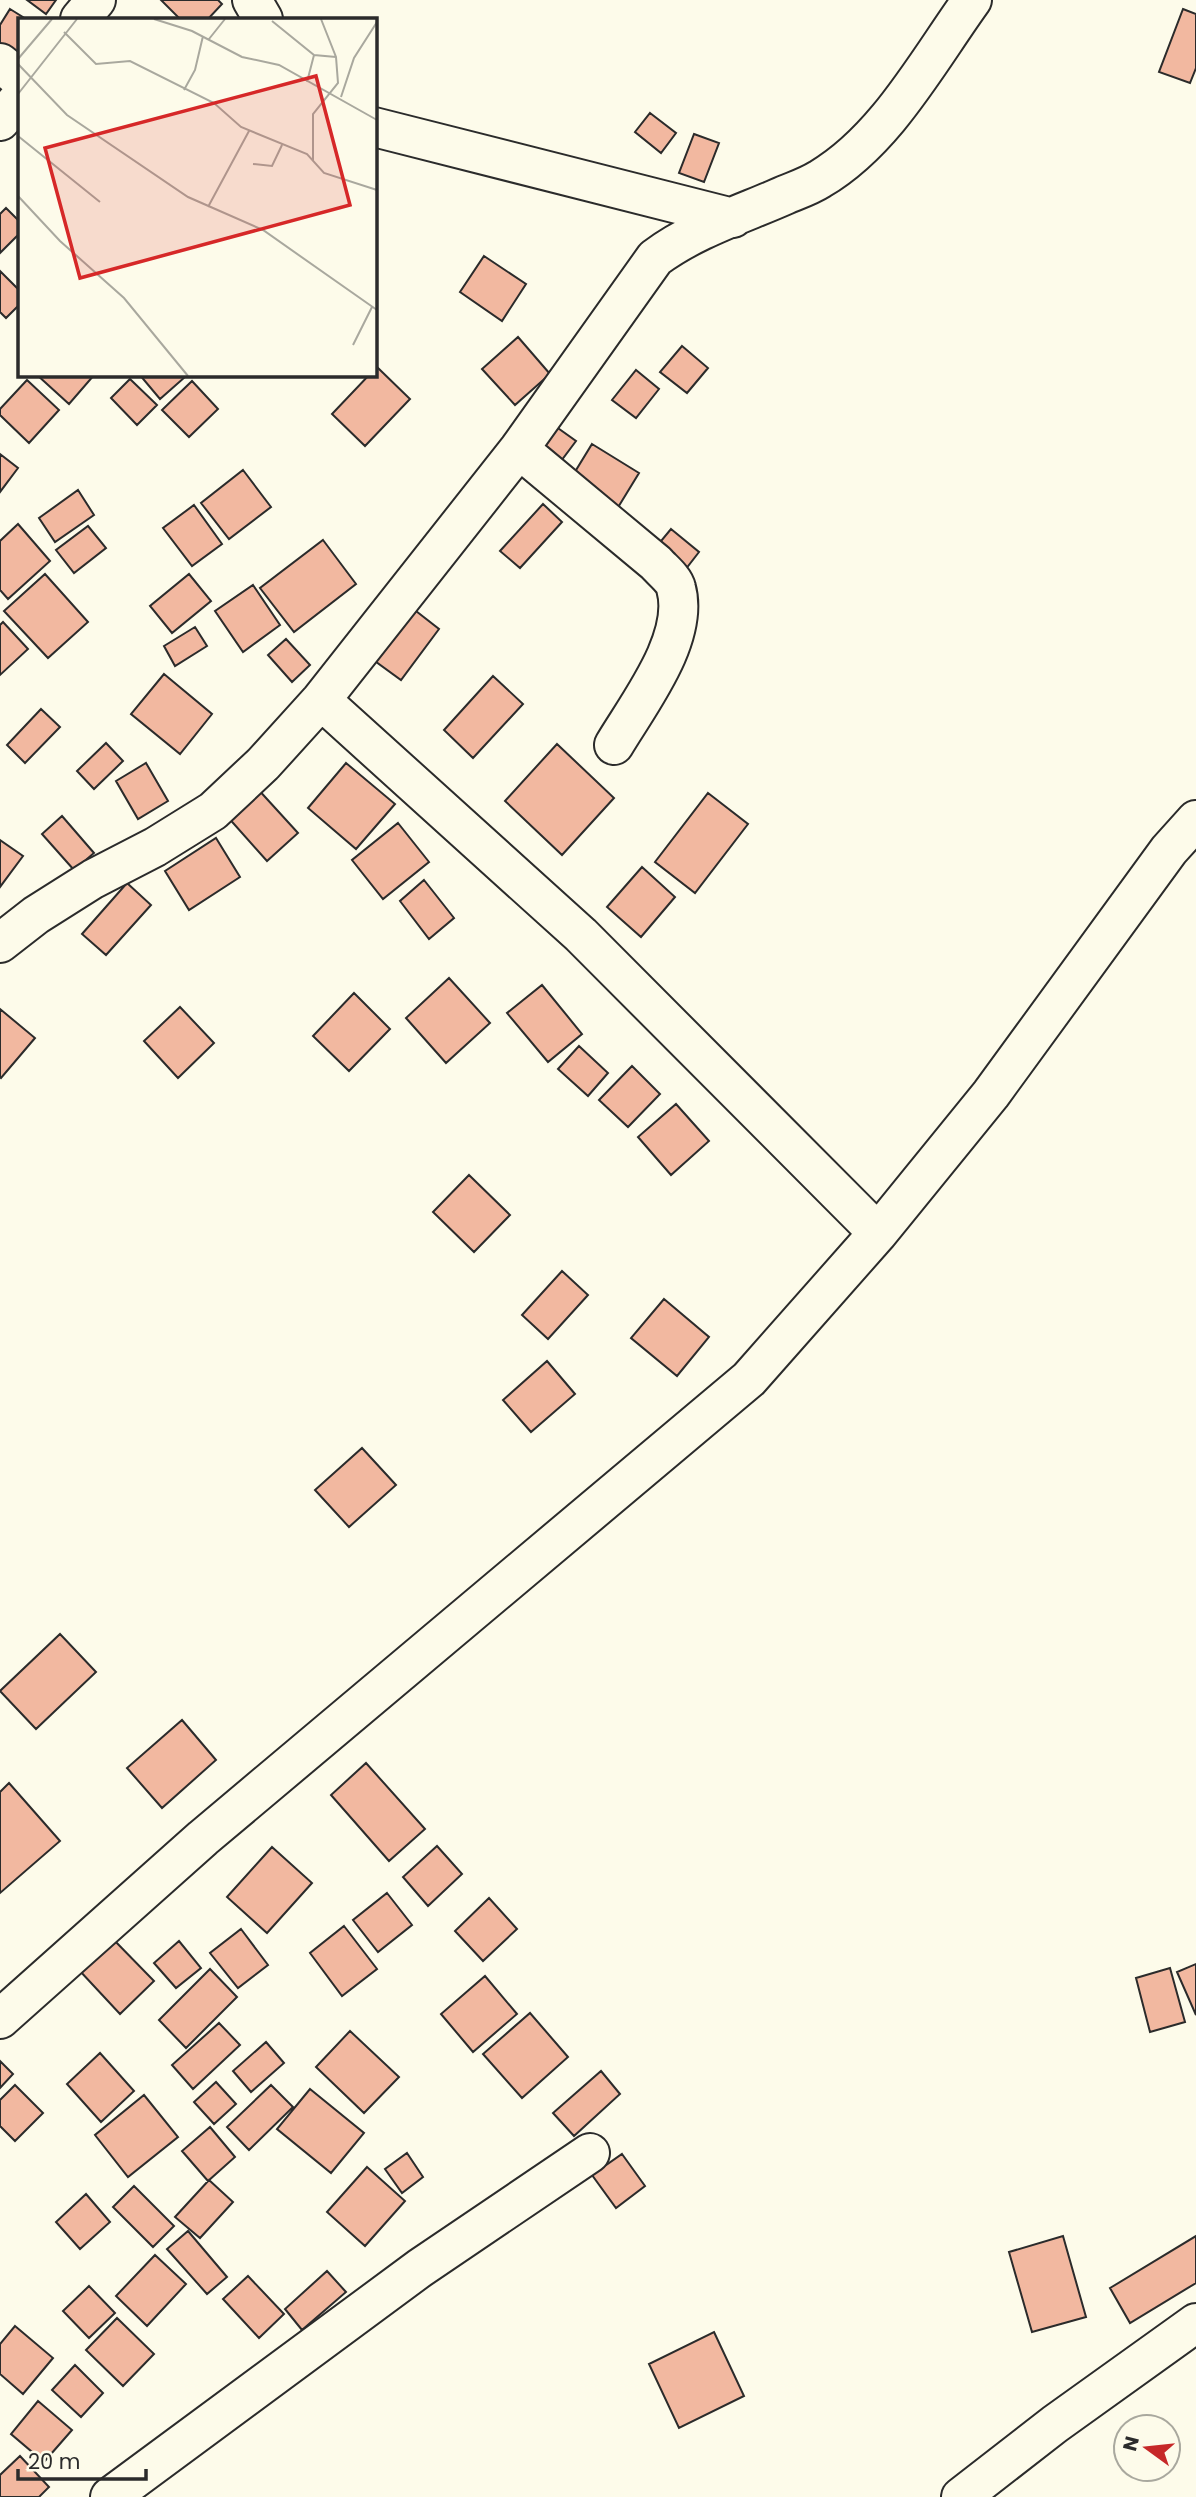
<svg xmlns="http://www.w3.org/2000/svg" width="1196" height="2497" font-family="Poppins,sans-serif">
  <style>
    .building { fill: #f2b8a0; stroke: #2b2b2b; stroke-width: 2 }
    .lines { fill: none; stroke-linecap: round; stroke-linejoin: round }
    .minor-casing { stroke: #2b2b2b; stroke-width: 42 }
    .minor { stroke: #fdfbea; stroke-width: 38 }
    .inset-road { fill: none; stroke: #a9a89e; stroke-width: 2 }
    .view { fill: #d62828; fill-opacity: 0.15; stroke: #d62828; stroke-width: 3.5 }
    .inset-edge { fill: none; stroke: #2b2b2b; stroke-width: 3.5 }
  </style>
  <rect width="100%" height="100%" fill="#fdfbea"/>
  <path class="building" d="M 27,0 L 56,0 L 46,14 Z
    M 161,0 L 218,0 L 222,4 L 208,19 L 180,19 Z
    M 10,9 L 26,19 L 19,19 L 19,49 L 12,62 L 0,54 L 0,25 Z
    M 1183,9 L 1196,14 L 1196,68 L 1190,83 L 1159,72 Z
    M 650,113 L 676,133 L 661,153 L 635,132 Z
    M 694,134 L 719,143 L 704,182 L 679,173 Z
    M 6,208 L 19,221 L 19,234 L 0,253 L 0,214 Z
    M 484,256 L 526,284 L 502,321 L 460,292 Z
    M 0,271 L 19,290 L 19,305 L 6,318 L 0,312 Z
    M 518,337 L 550,374 L 515,405 L 482,369 Z
    M 682,346 L 708,368 L 687,393 L 660,372 Z
    M 377,367 L 410,399 L 365,446 L 332,414 L 370,374 L 374,374 Z
    M 636,370 L 659,389 L 636,418 L 612,400 Z
    M 36,374 L 95,374 L 69,404 Z
    M 139,374 L 184,374 L 185,377 L 160,399 Z
    M 130,379 L 157,405 L 137,425 L 111,398 Z
    M 27,380 L 59,410 L 29,443 L 0,415 L 0,409 Z
    M 192,381 L 218,409 L 189,437 L 162,410 Z
    M 548,421 L 576,441 L 555,469 L 527,448 Z
    M 592,444 L 639,473 L 617,509 L 570,480 Z
    M 0,454 L 18,468 L 0,492 Z
    M 243,470 L 271,507 L 229,539 L 201,503 Z
    M 78,490 L 94,515 L 55,542 L 39,518 Z
    M 543,504 L 562,522 L 520,568 L 500,551 Z
    M 194,505 L 222,544 L 192,566 L 163,528 Z
    M 18,524 L 50,561 L 8,599 L 0,590 L 0,541 Z
    M 88,526 L 106,548 L 74,573 L 56,550 Z
    M 671,529 L 699,552 L 685,570 L 656,547 Z
    M 323,540 L 356,584 L 294,632 L 260,588 Z
    M 45,574 L 88,622 L 48,658 L 4,611 Z
    M 189,574 L 211,601 L 172,633 L 150,606 Z
    M 253,585 L 280,625 L 243,652 L 215,611 Z
    M 407,604 L 439,629 L 401,680 L 368,656 Z
    M 3,622 L 28,649 L 0,675 L 0,625 Z
    M 195,627 L 207,646 L 175,666 L 164,646 Z
    M 286,639 L 310,665 L 292,682 L 268,655 Z
    M 164,674 L 212,714 L 180,754 L 131,714 Z
    M 493,676 L 523,704 L 473,758 L 444,730 Z
    M 41,709 L 60,727 L 25,763 L 7,745 Z
    M 106,743 L 123,761 L 94,789 L 77,771 Z
    M 557,744 L 614,798 L 562,855 L 505,801 Z
    M 146,763 L 168,801 L 138,819 L 116,781 Z
    M 346,763 L 395,804 L 356,849 L 308,808 Z
    M 256,787 L 298,833 L 267,861 L 226,815 Z
    M 708,793 L 748,824 L 695,893 L 655,862 Z
    M 62,816 L 94,853 L 74,870 L 42,834 Z
    M 398,823 L 429,862 L 383,899 L 352,860 Z
    M 216,838 L 240,877 L 189,910 L 165,871 Z
    M 0,840 L 23,856 L 0,887 Z
    M 642,867 L 675,897 L 641,937 L 607,907 Z
    M 424,880 L 454,918 L 429,939 L 400,901 Z
    M 127,883 L 151,905 L 106,955 L 82,934 Z
    M 449,978 L 490,1023 L 446,1063 L 406,1018 Z
    M 542,985 L 582,1034 L 548,1062 L 507,1013 Z
    M 354,993 L 390,1029 L 349,1071 L 313,1036 Z
    M 180,1007 L 214,1043 L 178,1078 L 144,1041 Z
    M 0,1009 L 35,1038 L 1,1078 L 0,1077 Z
    M 579,1046 L 608,1073 L 588,1096 L 558,1069 Z
    M 632,1066 L 660,1094 L 628,1127 L 599,1100 Z
    M 676,1104 L 709,1141 L 671,1175 L 638,1137 Z
    M 469,1175 L 510,1215 L 474,1252 L 433,1212 Z
    M 562,1271 L 588,1295 L 548,1339 L 522,1315 Z
    M 664,1299 L 709,1337 L 677,1376 L 631,1338 Z
    M 547,1361 L 575,1394 L 531,1432 L 503,1400 Z
    M 362,1448 L 396,1485 L 349,1527 L 315,1490 Z
    M 60,1634 L 96,1672 L 36,1729 L 0,1691 Z
    M 182,1720 L 216,1760 L 162,1808 L 127,1768 Z
    M 366,1763 L 425,1829 L 389,1861 L 331,1795 Z
    M 9,1783 L 60,1841 L 0,1893 L 0,1792 Z
    M 437,1846 L 462,1874 L 428,1906 L 403,1877 Z
    M 272,1847 L 312,1883 L 267,1933 L 227,1897 Z
    M 387,1893 L 412,1925 L 378,1952 L 353,1920 Z
    M 489,1898 L 517,1929 L 483,1961 L 455,1931 Z
    M 344,1926 L 377,1969 L 342,1996 L 310,1953 Z
    M 241,1929 L 268,1965 L 238,1988 L 210,1953 Z
    M 112,1938 L 154,1981 L 120,2014 L 79,1970 Z
    M 179,1941 L 201,1968 L 176,1988 L 154,1963 Z
    M 1196,1964 L 1196,2015 L 1177,1972 Z
    M 1170,1968 L 1185,2022 L 1150,2032 L 1136,1978 Z
    M 210,1969 L 237,1997 L 186,2048 L 159,2020 Z
    M 485,1976 L 517,2014 L 473,2052 L 441,2014 Z
    M 530,2013 L 568,2057 L 522,2098 L 483,2054 Z
    M 219,2023 L 240,2045 L 193,2089 L 172,2065 Z
    M 350,2031 L 399,2077 L 364,2113 L 316,2067 Z
    M 266,2042 L 284,2063 L 251,2092 L 233,2071 Z
    M 100,2053 L 134,2091 L 101,2122 L 67,2084 Z
    M 0,2061 L 13,2074 L 0,2088 Z
    M 601,2071 L 620,2094 L 574,2136 L 553,2113 Z
    M 216,2082 L 236,2104 L 214,2124 L 194,2102 Z
    M 15,2085 L 43,2113 L 15,2141 L 0,2126 L 0,2100 Z
    M 271,2085 L 293,2107 L 249,2150 L 227,2127 Z
    M 310,2089 L 364,2133 L 331,2173 L 277,2129 Z
    M 144,2095 L 178,2137 L 128,2177 L 95,2135 Z
    M 210,2127 L 235,2157 L 208,2181 L 182,2151 Z
    M 407,2153 L 423,2177 L 402,2193 L 385,2169 Z
    M 622,2154 L 645,2186 L 616,2208 L 592,2175 Z
    M 367,2167 L 405,2201 L 365,2246 L 327,2212 Z
    M 209,2180 L 233,2202 L 200,2238 L 175,2217 Z
    M 134,2186 L 174,2226 L 153,2247 L 113,2207 Z
    M 86,2194 L 110,2222 L 80,2249 L 56,2222 Z
    M 188,2231 L 227,2277 L 207,2294 L 167,2249 Z
    M 1063,2236 L 1086,2317 L 1032,2332 L 1009,2252 Z
    M 1196,2236 L 1196,2283 L 1130,2323 L 1110,2288 Z
    M 155,2255 L 186,2284 L 147,2326 L 116,2296 Z
    M 327,2271 L 346,2292 L 302,2330 L 285,2309 Z
    M 248,2276 L 284,2314 L 259,2338 L 223,2299 Z
    M 89,2286 L 115,2313 L 89,2338 L 63,2311 Z
    M 117,2318 L 154,2354 L 123,2386 L 86,2350 Z
    M 15,2326 L 53,2358 L 23,2394 L 0,2374 L 0,2344 Z
    M 714,2332 L 744,2396 L 679,2428 L 649,2364 Z
    M 75,2365 L 103,2393 L 81,2417 L 52,2390 Z
    M 38,2401 L 72,2430 L 44,2462 L 11,2434 Z
    M 20,2456 L 49,2487 L 39,2497 L 0,2497 L 0,2475 Z"/>
  <g class="lines">
    <defs>
      <path id="minor" d="M 252,0 L 263,19
        M 80,19 L 96,0
        M 0,63 L 19,78
        M 0,121 L 19,99
        M 374,127 L 733,218
        M 519,449 L 656,563 C 662,570 674,579 676,588 C 690,638 639,703 614,745
        M 321,700 L 581,935 L 878,1233
        M 0,943 L 36,915 L 93,879 L 155,847 L 213,811 L 263,764 L 321,700 L 519,449 L 655,258 C 694,229 742,214 785,195 C 797,190 809,186 820,179 C 886,140 928,61 972,0
        M 0,2019 L 203,1838 L 749,1379 L 878,1233 L 991,1094 L 1169,850 L 1196,820
        M 110,2497 L 420,2268 L 590,2153
        M 961,2497 L 1055,2424 L 1196,2323"/>
    </defs>
    <use href="#minor" class="minor-casing"/>
    <use href="#minor" class="minor"/>
  </g>
  <g transform="translate(18 18)">
    <rect width="359" height="359" fill="#fdfbea"/>
    <path class="inset-road" d="M 136,1 L 174,13 L 224,39 L 261,47 L 359,102M 254,3 L 296,37 L 318,39M 46,14 L 78,46 L 112,43 L 196,85 L 223,109 L 289,136 L 306,155 L 359,172M 191,21 L 207,1M 0,41 L 34,1M 0,46 L 49,97 L 170,179 L 245,212 L 359,292M 289,64 L 296,37M 166,72 L 177,52 L 185,18M 0,76 L 59,1M 323,79 L 336,40 L 359,4M 0,118 L 82,184M 295,143 L 295,96 L 320,65 L 318,39 L 303,1M 235,146 L 254,148 L 264,127M 0,178 L 42,223 L 106,280 L 170,358M 190,189 L 231,113M 335,327 L 354,289"/>
    <path class="view" d="M 298,58 L 332,187 L 62,260 L 27,130 Z"/>
    <rect width="359" height="359" class="inset-edge"/>
  </g>
  <g transform="translate(1147 2448) rotate(285)"><circle r="33" fill="#fdfbea" stroke="#a9a89e" stroke-width="2"/>
  <path d="M0-5L12 26L0 18L-12 26Z" fill="#c62828"/>
  <text y="-10" font-size="19" font-weight="bold" text-anchor="middle" fill="#2b2b2b">N</text>
  </g>
  <path d="M18 2469v10h128v-10" fill="none" stroke="#2b2b2b" stroke-width="3.5"/>
  <text x="28" y="2469" font-size="21" fill="#2b2b2b" stroke="#fdfbea" stroke-width="5" paint-order="stroke">20 m</text>
</svg>
